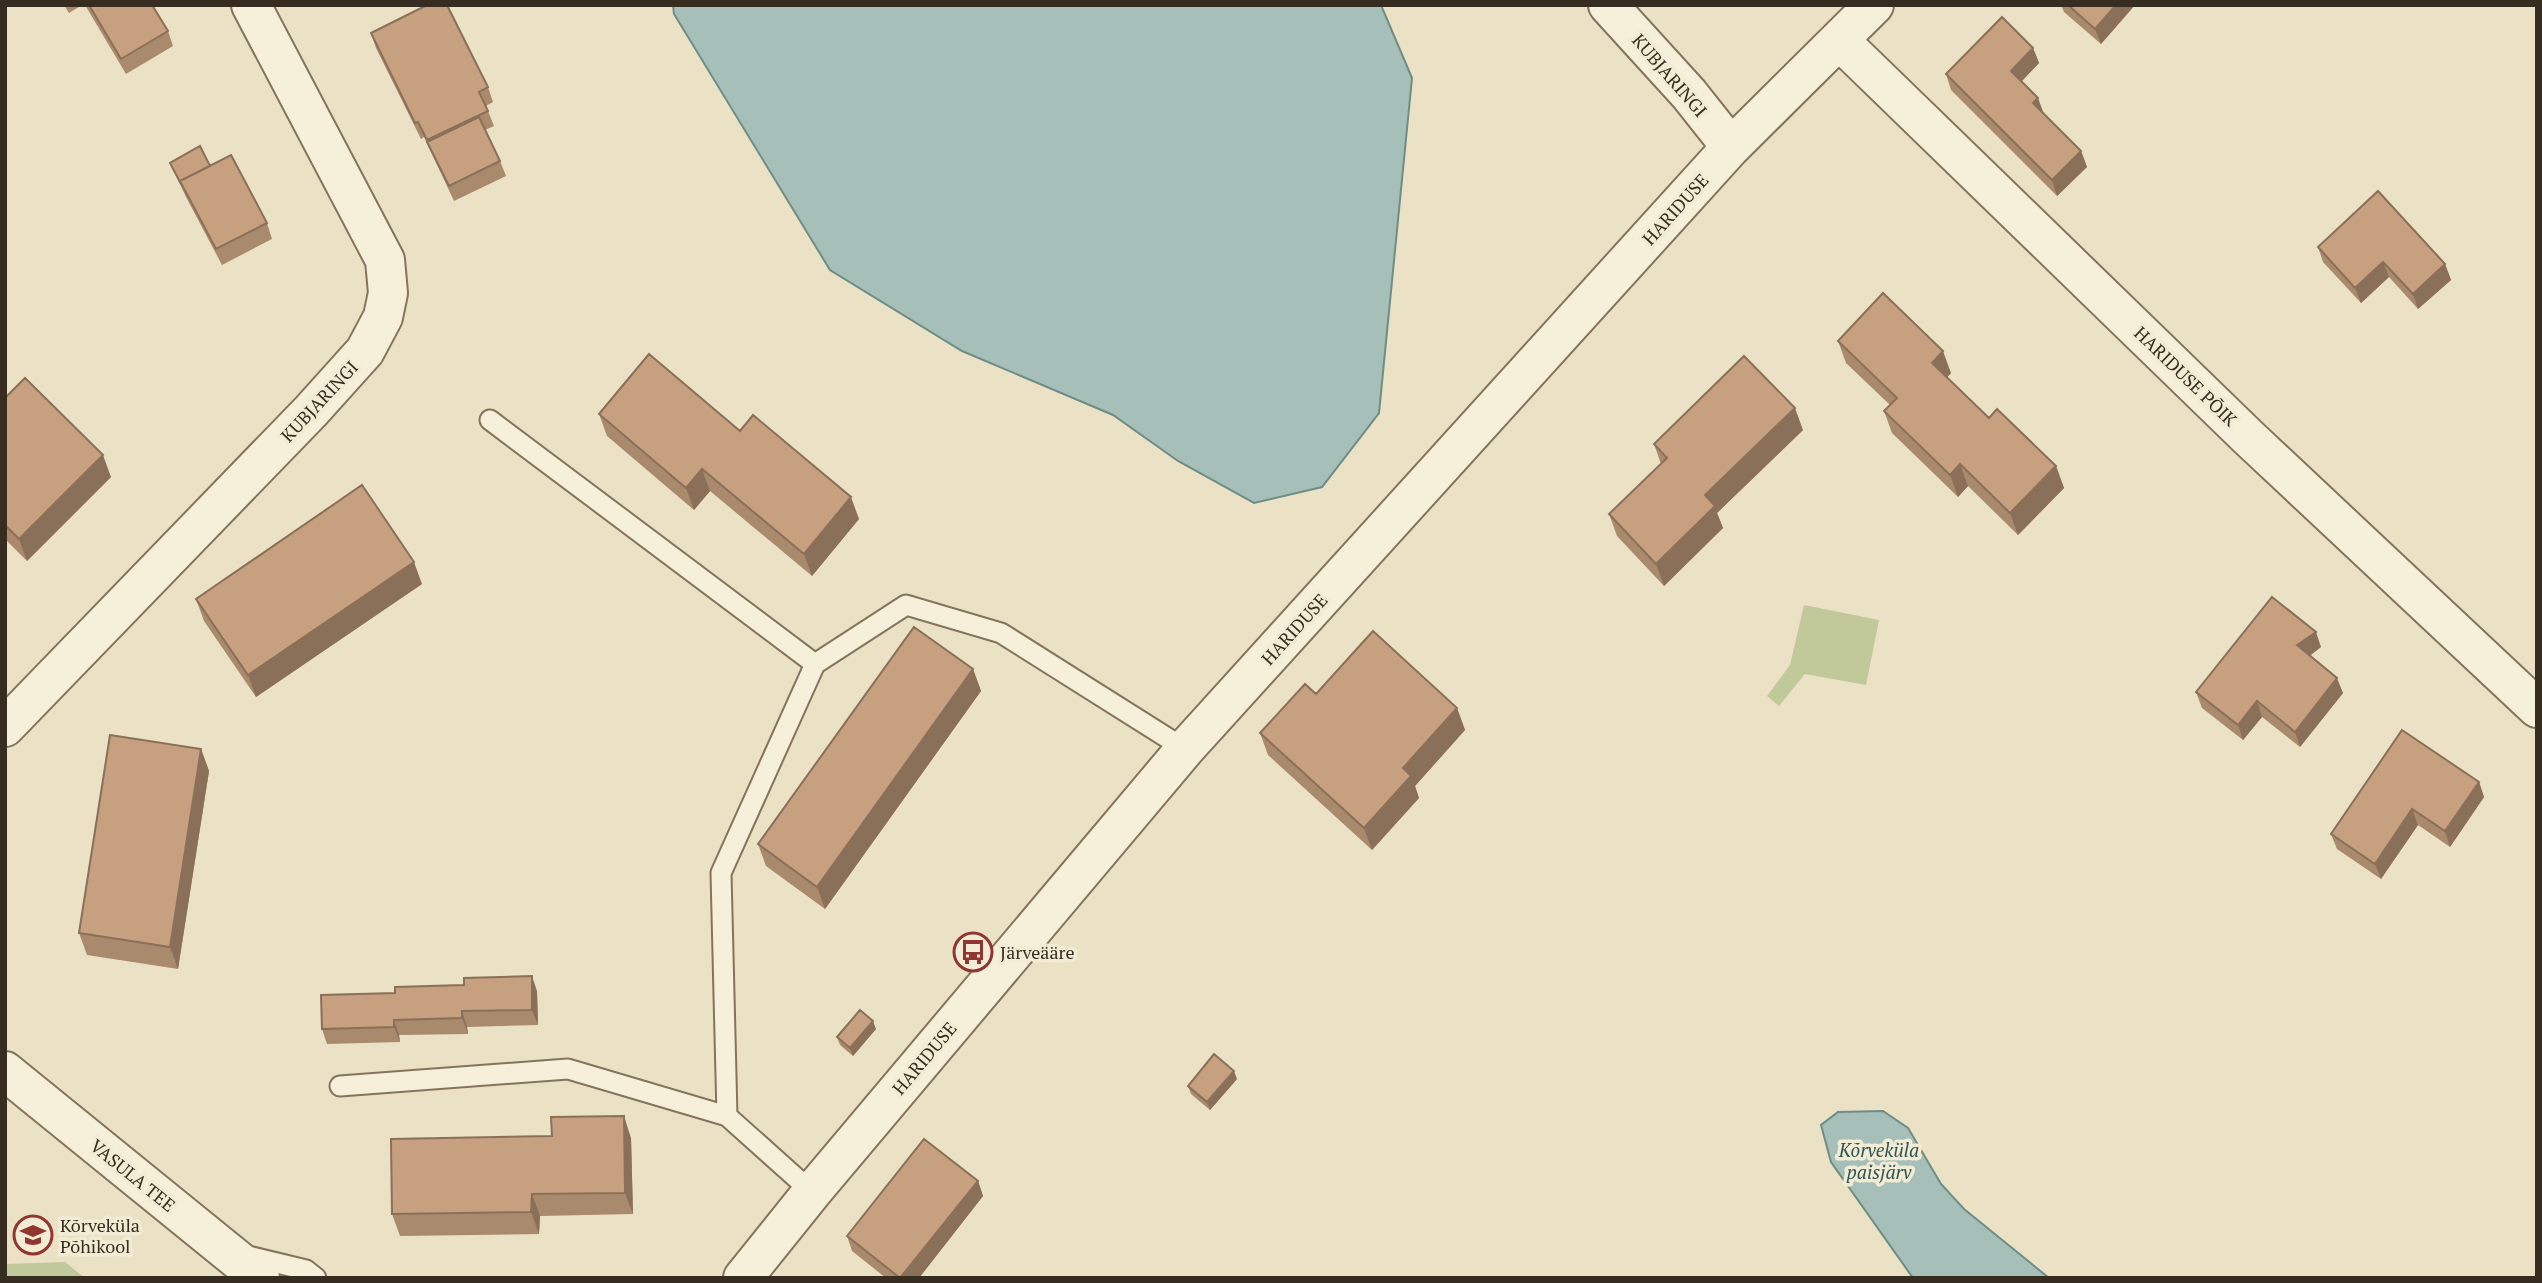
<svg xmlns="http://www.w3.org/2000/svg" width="2542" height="1283" font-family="'PT Serif',serif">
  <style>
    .green { fill: #c1c99b }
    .water { fill: #a7bfb9; stroke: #6f8d87; stroke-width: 2 }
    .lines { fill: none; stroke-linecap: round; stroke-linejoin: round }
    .service-casing { stroke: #85745d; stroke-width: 23 }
    .minor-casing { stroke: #85745d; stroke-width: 42 }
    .tertiary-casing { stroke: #85745d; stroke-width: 42 }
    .service { stroke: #f6efd9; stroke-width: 19 }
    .minor { stroke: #f6efd9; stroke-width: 38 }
    .tertiary { stroke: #f6efd9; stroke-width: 38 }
    .wall { fill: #aa8a6d }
    .shaded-wall { fill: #8b7059 }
    .building { fill: #c6a07f; stroke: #8b7059; stroke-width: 2 }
    .labels { text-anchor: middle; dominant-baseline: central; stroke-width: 7; stroke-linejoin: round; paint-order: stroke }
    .street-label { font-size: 18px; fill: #372c20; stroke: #f3ecd5 }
    .poi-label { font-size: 18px; fill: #372c20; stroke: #f3ecd5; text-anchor: start }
    .water-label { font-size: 19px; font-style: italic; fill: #305555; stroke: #f3ecd5 }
  </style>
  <rect width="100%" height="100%" fill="#ebe2c6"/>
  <path class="green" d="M 1804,605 L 1879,620 L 1866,685 L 1805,674 L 1779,706 L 1767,696 L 1790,665 Z
    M 65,1262 L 85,1278 L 5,1278 L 5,1264 Z"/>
  <path class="water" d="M 673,5 L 1381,5 L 1412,78 L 1379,413 L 1322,487 L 1254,503 L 1178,461 L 1113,415 L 962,351 L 830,270 L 674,14 Z
    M 1883,1111 L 1908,1128 L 1941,1184 L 1964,1209 L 2049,1278 L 1913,1278 L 1831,1162 L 1821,1125 L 1838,1112 Z"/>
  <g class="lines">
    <defs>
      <path id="service" d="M 490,420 L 815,664
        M 340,1086 L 568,1069 L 727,1116
        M 812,1192 L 727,1116 L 721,873 L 815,664 L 906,605 L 1001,633 L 1185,749
        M 244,1255 L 306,1270 L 316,1278"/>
      <path id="minor" d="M 1608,5 L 1689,94 L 1731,147
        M 1839,40 L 2248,437 L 2537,708
        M 5,727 L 311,411 L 365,351 L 383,317 L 388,293 L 385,260 L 251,5
        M 743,1278 L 812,1192 L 1185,749 L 1731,147 L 1874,5"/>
      <path id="tertiary" d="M 5,1071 L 260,1278"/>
    </defs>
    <use href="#service" class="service-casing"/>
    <use href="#minor" class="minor-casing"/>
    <use href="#tertiary" class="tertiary-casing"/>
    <use href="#service" class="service"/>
    <use href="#minor" class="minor"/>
    <use href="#tertiary" class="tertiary"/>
  </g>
  <path class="wall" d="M 64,5 L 82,5 L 69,13 Z
    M 85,5 L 152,5 L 168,31 L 173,46 L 126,74 Z
    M 2061,5 L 2135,5 L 2101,44 L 2064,12 Z
    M 371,33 L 488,87 L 493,102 L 486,106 L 494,126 L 485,130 L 500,161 L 506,176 L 454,201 L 424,137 L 421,139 L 376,48 Z
    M 2033,48 L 2039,63 L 2022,81 L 2044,114 L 2081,151 L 2087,167 L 2057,196 L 1951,90 L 1946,74 Z
    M 170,163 L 210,166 L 267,223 L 272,239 L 222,265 L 186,197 Z
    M 2318,247 L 2445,264 L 2451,280 L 2418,309 L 2389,277 L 2361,303 L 2323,262 Z
    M 1838,341 L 1951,373 L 1947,377 L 1989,418 L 2056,466 L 2064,488 L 2018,535 L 1968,486 L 1958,497 L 1892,433 L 1884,411 L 1890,405 L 1846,363 Z
    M 5,398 L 111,477 L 27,561 L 5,539 Z
    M 599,414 L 740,431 L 859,519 L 812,576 L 710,491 L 694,510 L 607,436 Z
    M 1803,430 L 1717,513 L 1723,528 L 1664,586 L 1617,536 L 1609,514 L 1661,464 L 1654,444 Z
    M 422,584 L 256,697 L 204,621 L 196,599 Z
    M 2321,647 L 2310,656 L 2343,693 L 2300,747 L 2262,717 L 2243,740 L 2202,708 L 2196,692 Z
    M 973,669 L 981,691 L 825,909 L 766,866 L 758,844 Z
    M 1316,694 L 1457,708 L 1465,730 L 1415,786 L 1419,798 L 1372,850 L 1268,755 L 1260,733 Z
    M 201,749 L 209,771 L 178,969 L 87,955 L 79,933 Z
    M 2479,782 L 2484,797 L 2450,847 L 2418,825 L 2381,879 L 2337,849 L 2331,834 Z
    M 537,991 L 538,1025 L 467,1027 L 468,1034 L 399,1035 L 400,1042 L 327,1044 L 322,1029 Z
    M 876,1029 L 853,1056 L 840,1045 L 837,1037 Z
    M 1237,1079 L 1210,1110 L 1191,1094 L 1188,1086 Z
    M 631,1138 L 633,1214 L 540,1216 L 539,1234 L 400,1236 L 392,1214 Z
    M 978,1181 L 983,1196 L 919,1278 L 886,1278 L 852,1251 L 847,1236 Z"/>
  <path class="shaded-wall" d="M 2116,5 L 2135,5 L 2101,44 L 2095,29 Z
    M 2033,48 L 2039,63 L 2017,86 L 2011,71 Z
    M 2038,98 L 2044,114 L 2033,103 Z
    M 2081,151 L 2087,167 L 2057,196 L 2052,180 Z
    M 2383,262 L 2389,277 L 2361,303 L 2355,288 Z
    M 2445,264 L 2451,280 L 2418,309 L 2413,294 Z
    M 1943,351 L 1951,373 L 1940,385 L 1932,363 Z
    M 1795,408 L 1803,430 L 1717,513 L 1723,528 L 1664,586 L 1656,564 L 1705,495 Z
    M 103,455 L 111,477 L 27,561 L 19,539 Z
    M 1960,464 L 1968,486 L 1958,497 L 1950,475 Z
    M 2056,466 L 2064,488 L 2018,535 L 2010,513 Z
    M 702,469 L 710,491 L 694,510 L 686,488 Z
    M 851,497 L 859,519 L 812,576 L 804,554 Z
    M 414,562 L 422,584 L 256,697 L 248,675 Z
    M 2316,632 L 2321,647 L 2302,661 L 2297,645 Z
    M 973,669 L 981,691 L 825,909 L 817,887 Z
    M 2337,678 L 2343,693 L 2300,747 L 2295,732 Z
    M 2257,701 L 2262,717 L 2243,740 L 2238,725 Z
    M 1457,708 L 1465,730 L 1415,786 L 1419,798 L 1372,850 L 1364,828 L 1403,768 Z
    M 201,749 L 209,771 L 178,969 L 170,947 Z
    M 2479,782 L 2484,797 L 2450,847 L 2445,831 Z
    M 2412,809 L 2418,825 L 2381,879 L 2375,864 Z
    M 532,976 L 537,991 L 538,1025 L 532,1010 Z
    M 462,1011 L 467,1027 L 468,1034 L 462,1018 Z
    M 394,1020 L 399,1035 L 400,1042 L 394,1027 Z
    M 873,1021 L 876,1029 L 853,1056 L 850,1048 Z
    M 1234,1071 L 1237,1079 L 1210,1110 L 1207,1102 Z
    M 624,1116 L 631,1138 L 633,1214 L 625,1193 Z
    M 978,1181 L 983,1196 L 919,1278 L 901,1278 Z
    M 532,1194 L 540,1216 L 539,1234 L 531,1212 Z"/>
  <path class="building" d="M 89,5 L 152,5 L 168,31 L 121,59 Z
    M 427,5 L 447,5 L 488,87 L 479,92 L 488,111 L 427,140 L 418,122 L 415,123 L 371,33 Z
    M 2068,5 L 2116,5 L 2095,29 Z
    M 2002,17 L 2033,48 L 2011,71 L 2038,98 L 2033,103 L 2081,151 L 2052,180 L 1946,74 Z
    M 479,117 L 500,161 L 449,186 L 427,142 Z
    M 200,146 L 210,166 L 180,181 L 181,184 L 170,163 Z
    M 231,155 L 267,223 L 216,249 L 180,181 Z
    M 2378,191 L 2445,264 L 2413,294 L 2383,262 L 2355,288 L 2318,247 Z
    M 1883,293 L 1943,351 L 1932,363 L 1989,418 L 1997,409 L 2056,466 L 2010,513 L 1960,464 L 1950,475 L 1884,411 L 1897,398 L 1838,341 Z
    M 649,354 L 740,431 L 753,415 L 851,497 L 804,554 L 702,469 L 686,488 L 599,414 Z
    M 1744,356 L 1795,408 L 1705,495 L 1715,506 L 1656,564 L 1609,514 L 1667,458 L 1654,444 Z
    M 25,378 L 103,455 L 19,539 L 5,525 L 5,398 Z
    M 362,485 L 414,562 L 248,675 L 196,599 Z
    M 2272,597 L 2316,632 L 2297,645 L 2337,678 L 2295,732 L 2257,701 L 2238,725 L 2196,692 Z
    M 914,627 L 973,669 L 817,887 L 758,844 Z
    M 1373,631 L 1457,708 L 1403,768 L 1411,776 L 1364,828 L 1260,733 L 1305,684 L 1316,694 Z
    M 2402,730 L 2479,782 L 2445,831 L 2412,809 L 2375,864 L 2331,834 Z
    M 110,735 L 201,749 L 170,947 L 79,933 Z
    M 532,976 L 532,1010 L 462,1011 L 462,1018 L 394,1020 L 394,1027 L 322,1029 L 321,995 L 395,993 L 395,987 L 464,985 L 464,978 Z
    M 860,1010 L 873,1021 L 850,1048 L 837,1037 Z
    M 1214,1054 L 1234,1071 L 1207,1102 L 1188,1086 Z
    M 624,1116 L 625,1193 L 532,1194 L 531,1212 L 392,1214 L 391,1139 L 552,1136 L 551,1117 Z
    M 924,1139 L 978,1181 L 900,1278 L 847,1236 Z"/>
  <defs>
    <symbol id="bus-ring" viewBox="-11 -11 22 22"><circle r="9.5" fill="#f3ecd5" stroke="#903532" stroke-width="1.5"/><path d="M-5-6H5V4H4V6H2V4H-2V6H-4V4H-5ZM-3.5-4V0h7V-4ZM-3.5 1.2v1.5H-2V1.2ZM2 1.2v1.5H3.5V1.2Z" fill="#903532"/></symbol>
    <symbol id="school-ring" viewBox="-11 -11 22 22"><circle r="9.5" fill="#f3ecd5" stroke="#903532" stroke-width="1.5"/><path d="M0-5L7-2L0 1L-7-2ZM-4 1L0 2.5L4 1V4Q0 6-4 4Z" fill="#903532"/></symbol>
  </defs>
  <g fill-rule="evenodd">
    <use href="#bus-ring" x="951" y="930" width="44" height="44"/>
    <use href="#school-ring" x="11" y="1213" width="44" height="44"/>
  </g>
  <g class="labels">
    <g class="street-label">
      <text transform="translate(1670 75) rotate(49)">KUBJARINGI</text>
      <text transform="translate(1675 209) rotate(-48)">HARIDUSE</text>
      <text transform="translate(2186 376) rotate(44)">HARIDUSE PÕIK</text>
      <text transform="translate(319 401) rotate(-47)">KUBJARINGI</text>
      <text transform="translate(1294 629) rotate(-48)">HARIDUSE</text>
      <text transform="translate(924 1058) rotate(-50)">HARIDUSE</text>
      <text transform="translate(133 1175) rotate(39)">VASULA TEE</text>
    </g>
    <g class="poi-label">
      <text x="1000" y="952">Järveääre</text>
      <text x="60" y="1225">Kõrveküla<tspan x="60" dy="21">Põhikool</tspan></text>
    </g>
    <g class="water-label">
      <text x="1879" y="1149">Kõrveküla<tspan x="1879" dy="22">paisjärv</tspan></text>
    </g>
  </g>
  <rect width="2542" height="1283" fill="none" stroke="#372c20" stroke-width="14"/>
</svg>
